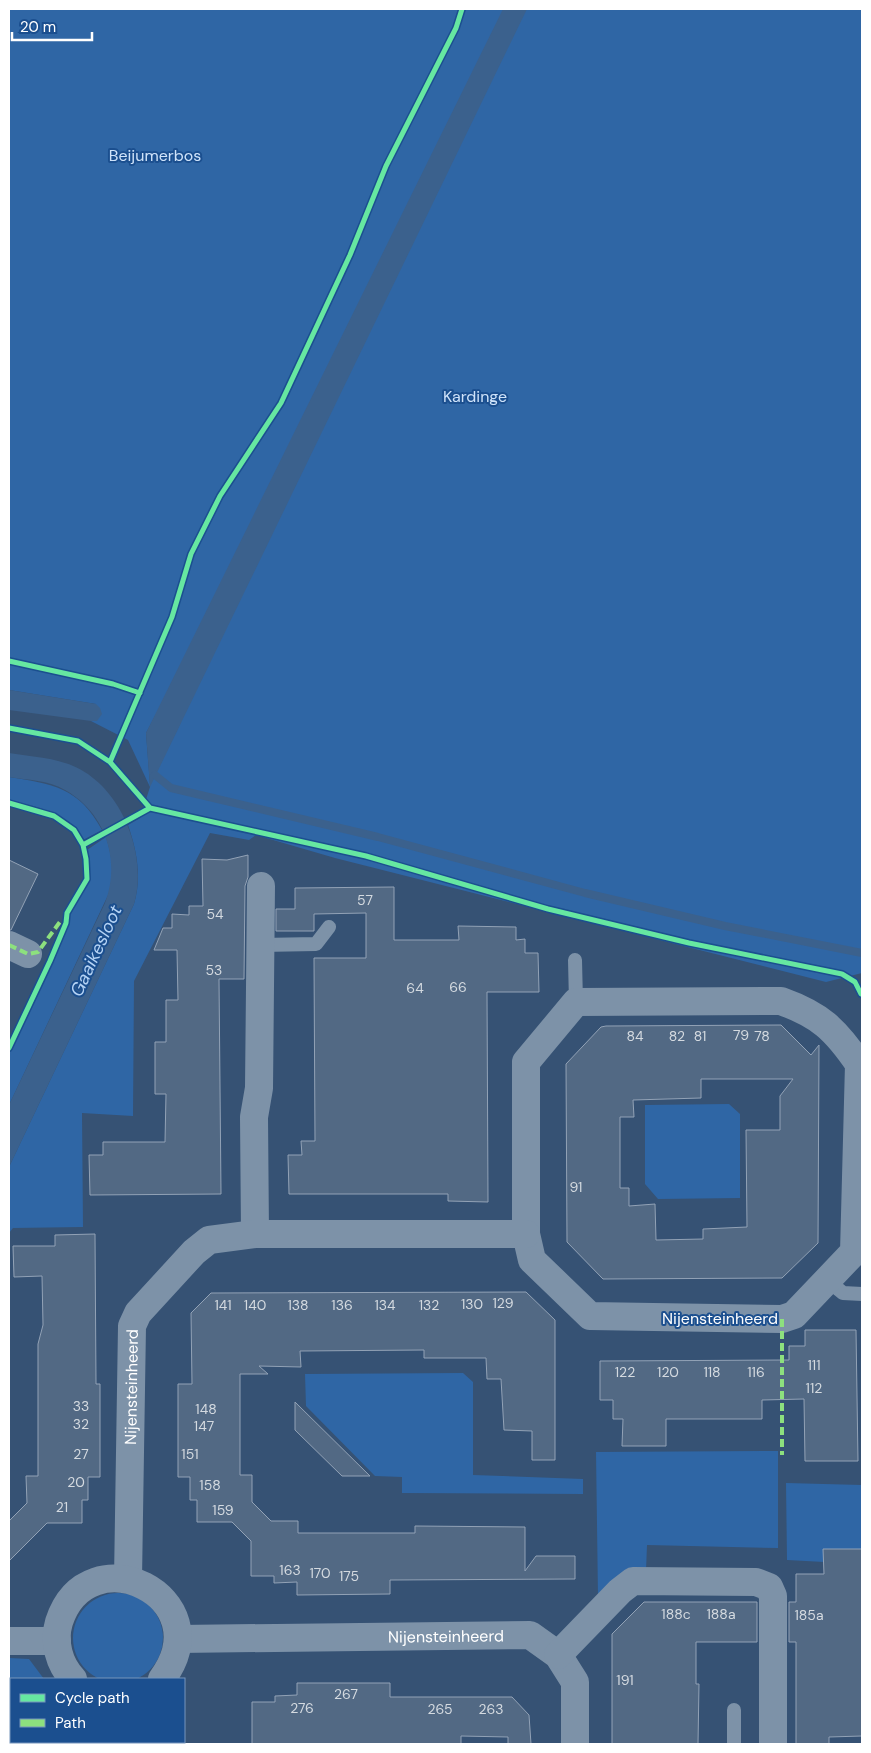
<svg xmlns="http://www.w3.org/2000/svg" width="871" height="1753" font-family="'DM Sans',sans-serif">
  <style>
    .green { fill: #2f66a5; fill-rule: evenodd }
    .water { fill: #3b618d }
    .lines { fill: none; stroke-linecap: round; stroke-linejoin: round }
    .stream { stroke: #3b618d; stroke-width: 8 }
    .building { fill: #526984; stroke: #92a2b6; fill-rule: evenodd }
    .service { stroke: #7d92a8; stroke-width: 14 }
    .minor { stroke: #7d92a8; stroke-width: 28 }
    .quiet { stroke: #8de07e; stroke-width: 4; stroke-dasharray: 8 4; stroke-linecap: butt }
    .cycleway-casing { stroke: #1b4f8f; stroke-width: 8 }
    .cycleway { stroke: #66e7a1; stroke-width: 5 }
    .labels { text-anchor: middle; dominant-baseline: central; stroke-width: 4; stroke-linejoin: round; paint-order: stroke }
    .number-label { font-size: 14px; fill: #d4dae0 }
    .park-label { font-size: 16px; fill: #cfe3fa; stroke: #1b4f8f }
    .street-label { font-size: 16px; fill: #fff; stroke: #1b4f8f }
    .water-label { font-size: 18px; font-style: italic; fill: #b5d3f5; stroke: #1b4f8f }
  </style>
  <rect width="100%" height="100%" fill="#365274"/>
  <path class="green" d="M 9,9 L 862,9 L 862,973 L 826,982 L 335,858 L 256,835 L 249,840 L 210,833 L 134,981 L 133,1116 L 82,1113 L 83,1227 L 13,1228 L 9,1233 L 9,1167 L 134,904 C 142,877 137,851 128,825 L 140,818 L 150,787 L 128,740 L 91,721 L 95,721 L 96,704 L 9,690 ZM 155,716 L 181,722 L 150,785 L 146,733 Z
    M 9,777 C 52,784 79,787 102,830 L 83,840 C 71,812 35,807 9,800 Z
    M 106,837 C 112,856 115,874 109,893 L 9,1105 L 9,1053 L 67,929 L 69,914 L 90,877 L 87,850 Z
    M 729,1104 L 740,1114 L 740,1198 L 658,1199 L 645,1184 L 645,1105 Z
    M 463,1373 L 473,1382 L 473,1475 L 583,1479 L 583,1494 L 402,1493 L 402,1477 L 375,1476 L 306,1406 L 305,1374 Z
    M 778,1451 L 778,1548 L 647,1545 L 646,1571 L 598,1597 L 596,1452 Z
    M 786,1483 L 862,1485 L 862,1564 L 787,1560 Z
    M73 1638a45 45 0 1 1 90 0a45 45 0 1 1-90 0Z
    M 9,1658 L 29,1659 L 44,1679 L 11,1679 L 11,1742 L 62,1742 L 62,1744 L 9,1744 Z"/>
  <path class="water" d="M 503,9 L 527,9 L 150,787 L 146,733 Z
    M 9,690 L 96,704 L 100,708 L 102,714 L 97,721 L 91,721 L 9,710 Z
    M 9,753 C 27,756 47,757 65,763 C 119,779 149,853 134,904 L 9,1167 L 9,1105 L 105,903 C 121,861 106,813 65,790 C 49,780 27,780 9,777 Z"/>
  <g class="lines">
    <path class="stream" d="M 155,775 L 171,788 L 378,837 L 585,893 L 725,926 L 862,953"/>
  </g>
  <path class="building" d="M 248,855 L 248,877 L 245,886 L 244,979 L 219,979 L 221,1194 L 90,1195 L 89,1155 L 103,1155 L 103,1142 L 165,1142 L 166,1094 L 155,1094 L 155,1042 L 166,1042 L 166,1000 L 178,1000 L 177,950 L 154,950 L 163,928 L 172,928 L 172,914 L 189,915 L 189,906 L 203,906 L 202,859 L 227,860 Z
    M 9,860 L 38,874 L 11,930 L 9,930 Z
    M 394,887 L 394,940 L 459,940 L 458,926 L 516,927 L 516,940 L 525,939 L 525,953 L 538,953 L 539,992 L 487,992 L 488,1202 L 448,1201 L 448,1194 L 289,1194 L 288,1155 L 302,1155 L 301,1141 L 315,1141 L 314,958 L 366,958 L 366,913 L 314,914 L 314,931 L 276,931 L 276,909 L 295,909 L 295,888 Z
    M 781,1025 L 811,1055 L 819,1045 L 818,1243 L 782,1278 L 603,1279 L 567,1242 L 566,1064 L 601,1027 L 606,1026 ZM 701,1079 L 793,1079 L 780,1096 L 780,1130 L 746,1130 L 747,1227 L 703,1229 L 703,1239 L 656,1240 L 655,1204 L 629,1206 L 629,1188 L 620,1188 L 620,1117 L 634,1117 L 633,1100 L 701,1098 Z
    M 95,1234 L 96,1384 L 100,1384 L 100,1477 L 88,1477 L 88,1500 L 82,1500 L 82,1523 L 47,1523 L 9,1561 L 9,1521 L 27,1503 L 26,1476 L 38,1476 L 38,1344 L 43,1325 L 42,1276 L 14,1277 L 13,1246 L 55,1246 L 55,1235 Z
    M 526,1292 L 555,1320 L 555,1460 L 532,1460 L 532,1431 L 504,1430 L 501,1379 L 487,1379 L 486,1358 L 424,1358 L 424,1350 L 300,1351 L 301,1367 L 259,1366 L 268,1374 L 240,1374 L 240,1475 L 252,1475 L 252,1502 L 271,1521 L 298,1521 L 298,1533 L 415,1533 L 415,1526 L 525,1527 L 525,1571 L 536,1556 L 575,1556 L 575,1579 L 390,1580 L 390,1594 L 297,1595 L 297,1582 L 274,1583 L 274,1576 L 251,1576 L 251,1541 L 232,1522 L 197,1522 L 197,1500 L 190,1500 L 190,1477 L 178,1477 L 178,1384 L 192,1384 L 191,1313 L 211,1293 Z
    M 805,1330 L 856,1330 L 858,1461 L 805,1461 L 804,1399 L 762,1400 L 762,1419 L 666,1419 L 666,1446 L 622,1446 L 623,1419 L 613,1419 L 613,1400 L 600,1400 L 600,1361 L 789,1360 L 789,1346 L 805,1346 Z
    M 295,1402 L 370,1476 L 342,1476 L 295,1430 Z
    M 823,1549 L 862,1549 L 862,1736 L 829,1737 L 829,1744 L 796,1744 L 796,1642 L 789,1642 L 789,1602 L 796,1602 L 796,1574 L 824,1574 Z
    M 644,1602 L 757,1602 L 757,1642 L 696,1642 L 696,1684 L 699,1684 L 698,1744 L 612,1744 L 612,1634 Z
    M 297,1683 L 390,1683 L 390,1697 L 512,1697 L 529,1715 L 531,1744 L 508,1744 L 508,1737 L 461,1736 L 461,1744 L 252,1744 L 252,1702 L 275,1702 L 275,1696 L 297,1695 Z"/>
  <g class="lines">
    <path class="service" d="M 261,945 L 316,944 L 329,927
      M 575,960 L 576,1002
      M 827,1280 L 843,1293 L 862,1294
      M 734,1744 L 734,1710"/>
    <g class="minor">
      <path d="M 9,945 L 28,954"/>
      <path d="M 781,1001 C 820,1015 835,1029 859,1064 L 854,1252 L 794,1315 L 782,1319 L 590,1316 L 532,1260 L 526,1234 L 526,1062 L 576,1002 Z"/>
      <path d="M 255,1234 L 254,1117 L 259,1088 L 261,886"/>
      <path id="s1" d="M 128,1579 L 132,1326 L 138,1313 L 194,1252 L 209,1240 L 255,1234 L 526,1234"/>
      <path id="s2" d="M 178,1639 L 530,1635 L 558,1655 L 575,1682 L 575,1744"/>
      <path d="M 9,1641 L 57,1641"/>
      <path d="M 558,1655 L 620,1591 L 633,1581 L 756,1582 L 769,1587 L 773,1596 L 773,1744"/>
      <path d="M 73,1679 C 59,1664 53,1642 59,1622 C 88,1532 223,1597 162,1679"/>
      <path d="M 104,1744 L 105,1742"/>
    </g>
    <path class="quiet" d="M 9,945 L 28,954 L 38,952 L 62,919
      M 782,1319 L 782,1455"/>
    <defs>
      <path id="cycleway" d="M 9,661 L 113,684 L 140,693
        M 9,728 L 78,741 L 110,762 L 150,808 L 366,856 L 548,909 L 689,943 L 842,974 L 855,982 L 861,994
        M 110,762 L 172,617 L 191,554 L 220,496 L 281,403 L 350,255 L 386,166 L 456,28 L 462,9
        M 9,803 L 54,816 L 74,830 L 83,845 L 86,859 L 87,879 L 67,913 L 66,923 L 50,961 L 9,1048
        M 83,845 L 150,808"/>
    </defs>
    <use href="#cycleway" class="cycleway-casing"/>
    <use href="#cycleway" class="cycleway"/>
  </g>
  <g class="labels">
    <g class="number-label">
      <text x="365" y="900">57</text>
      <text x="215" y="914">54</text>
      <text x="214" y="970">53</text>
      <text x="458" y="987">66</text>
      <text x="415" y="988">64</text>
      <text x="741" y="1035">79</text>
      <text x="635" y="1036">84</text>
      <text x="677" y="1036">82</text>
      <text x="700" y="1036">81</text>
      <text x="762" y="1036">78</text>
      <text x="576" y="1187">91</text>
      <text x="503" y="1303">129</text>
      <text x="472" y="1304">130</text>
      <text x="223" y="1305">141</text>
      <text x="255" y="1305">140</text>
      <text x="298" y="1305">138</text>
      <text x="342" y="1305">136</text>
      <text x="385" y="1305">134</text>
      <text x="429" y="1305">132</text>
      <text x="814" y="1365">111</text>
      <text x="625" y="1372">122</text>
      <text x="668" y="1372">120</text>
      <text x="712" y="1372">118</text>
      <text x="756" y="1372">116</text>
      <text x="814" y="1388">112</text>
      <text x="81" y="1406">33</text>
      <text x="206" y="1409">148</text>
      <text x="81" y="1424">32</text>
      <text x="204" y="1426">147</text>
      <text x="81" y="1454">27</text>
      <text x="190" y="1454">151</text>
      <text x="76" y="1482">20</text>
      <text x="210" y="1485">158</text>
      <text x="62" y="1507">21</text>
      <text x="223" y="1510">159</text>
      <text x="290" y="1570">163</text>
      <text x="320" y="1573">170</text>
      <text x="349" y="1576">175</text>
      <text x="676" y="1614">188c</text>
      <text x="721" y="1614">188a</text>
      <text x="809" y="1615">185a</text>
      <text x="625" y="1680">191</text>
      <text x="346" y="1694">267</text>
      <text x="302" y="1708">276</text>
      <text x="440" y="1709">265</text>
      <text x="491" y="1709">263</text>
    </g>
    <g class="park-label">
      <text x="155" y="155">Beijumerbos</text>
      <text x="475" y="396">Kardinge</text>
    </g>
    <g class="street-label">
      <text x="720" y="1318">Nijensteinheerd</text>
      <text stroke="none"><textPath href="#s1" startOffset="192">Nijensteinheerd</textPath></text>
      <text stroke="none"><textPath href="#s2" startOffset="268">Nijensteinheerd</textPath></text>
    </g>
    <g class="water-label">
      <text transform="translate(96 951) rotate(-65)">Gaaikesloot</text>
    </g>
  </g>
  <rect width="871" height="1753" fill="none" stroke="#ffffff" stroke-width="20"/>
  <rect x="10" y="1678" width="175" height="65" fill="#1b4f8f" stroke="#7695bc"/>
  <rect x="20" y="1694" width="25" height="8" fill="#66e7a1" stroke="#7695bc"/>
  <text x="55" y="1703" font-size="15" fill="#ffffff">Cycle path</text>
  <rect x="20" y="1719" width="25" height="8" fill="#8de07e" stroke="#7695bc"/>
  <text x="55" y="1728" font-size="15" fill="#ffffff">Path</text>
  <path d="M12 32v8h80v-8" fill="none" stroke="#ffffff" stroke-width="2.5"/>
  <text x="20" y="32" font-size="15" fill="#ffffff" stroke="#1b4f8f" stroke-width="4" paint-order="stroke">20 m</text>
</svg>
